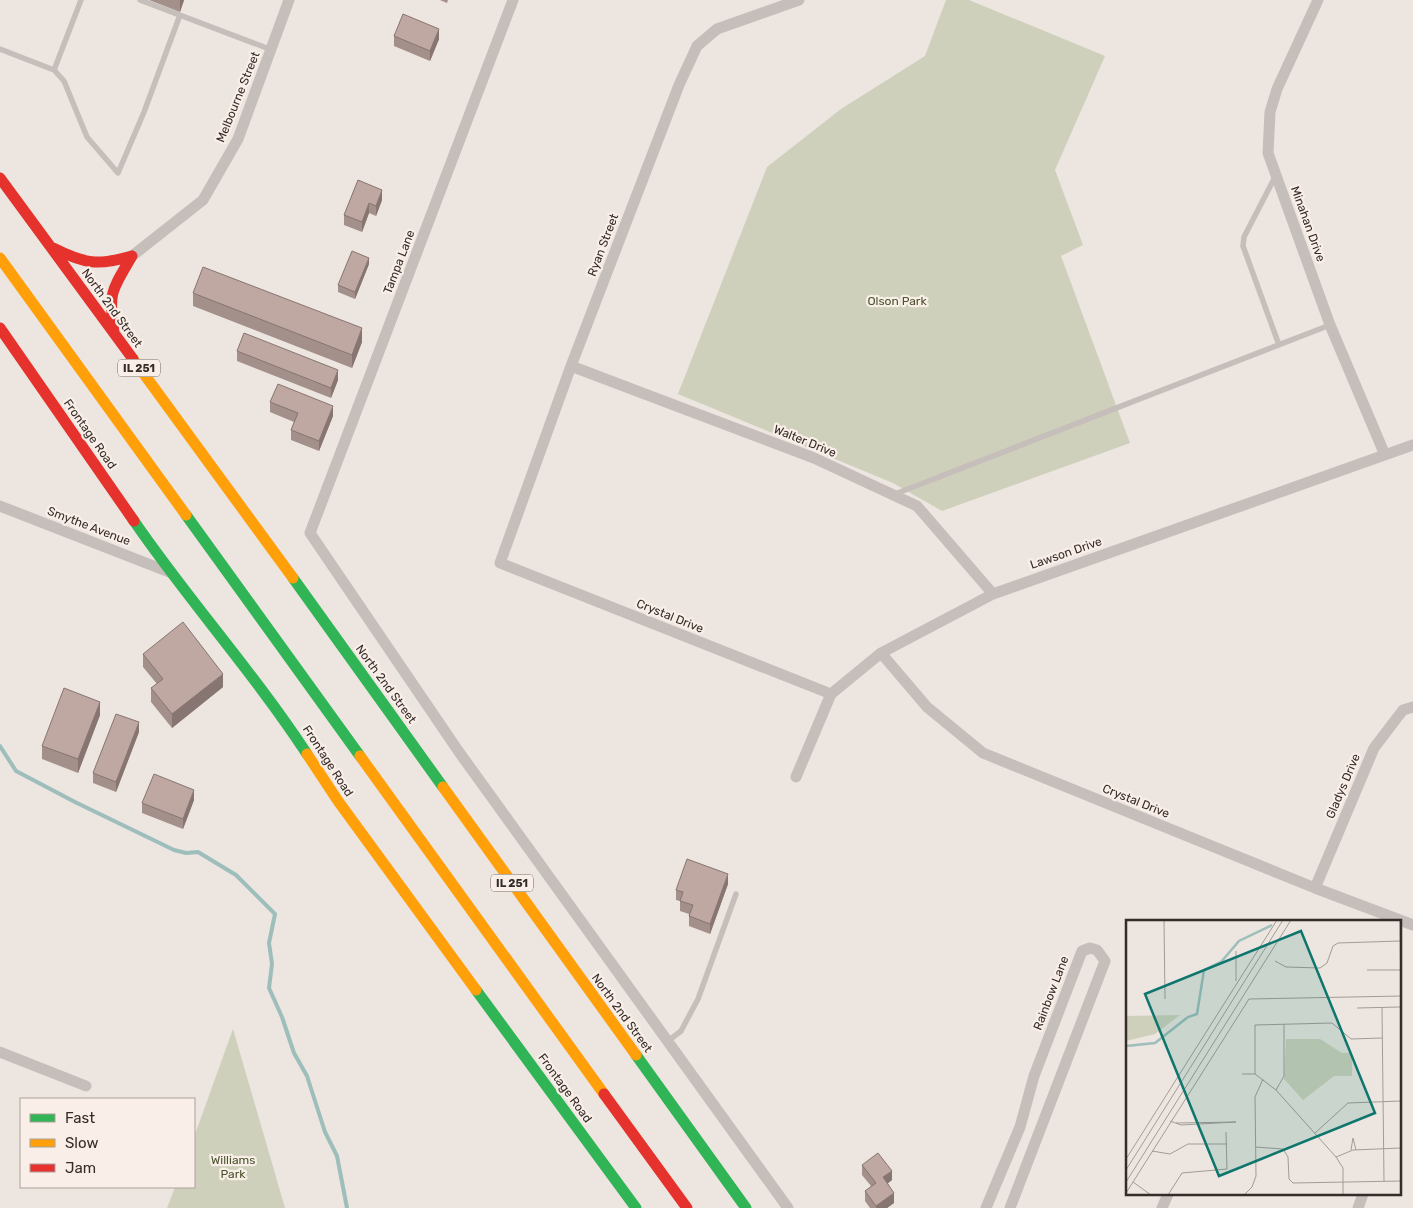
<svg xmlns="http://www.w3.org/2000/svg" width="1413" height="1208" font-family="Rubik,sans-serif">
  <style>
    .green { fill: #cfd0bb }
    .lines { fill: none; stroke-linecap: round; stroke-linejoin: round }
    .stream { stroke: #9dbeba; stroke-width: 4 }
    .lane { stroke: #c5beba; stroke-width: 5.5 }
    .street { stroke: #c5beba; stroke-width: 11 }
    .fast { stroke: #30b455; stroke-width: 11 }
    .slow { stroke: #ff9f0a; stroke-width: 11 }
    .jam { stroke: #e5322d; stroke-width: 11 }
    .wall { fill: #a4908b }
    .shaded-wall { fill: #867571 }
    .building { fill: #bfa7a2; stroke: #867571 }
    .labels { text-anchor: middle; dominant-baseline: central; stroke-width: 4.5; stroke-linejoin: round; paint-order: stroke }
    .shield { fill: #f9efe8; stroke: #706662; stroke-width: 1 }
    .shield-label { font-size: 11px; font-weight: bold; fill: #352b28 }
    .street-label { font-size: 12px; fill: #352b28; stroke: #f9efe8 }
    .park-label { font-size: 12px; fill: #49532c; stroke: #f9efe8 }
    .inset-river { fill: none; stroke: #9dbeba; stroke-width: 2.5 }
    .inset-road { fill: none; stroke: #a39b96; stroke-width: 1 }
    .view { fill: #0f766e; fill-opacity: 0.15; stroke: #0f766e; stroke-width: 2.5 }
    .inset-edge { fill: none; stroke: #352b28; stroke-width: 2.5 }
  </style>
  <rect width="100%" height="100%" fill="#ece5e0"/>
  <path class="green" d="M 946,0 L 969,0 L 1105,56 L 1055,170 L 1083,245 L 1061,256 L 1130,443 L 942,511 L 893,483 L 678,394 L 767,167 L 841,109 L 925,56 Z
    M 233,1029 L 285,1208 L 167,1208 L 175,1187 L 194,1187 L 194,1137 Z"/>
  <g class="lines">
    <path class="stream" d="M 0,746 L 16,771 L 75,802 L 174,850 L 186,853 L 198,852 L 236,875 L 275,914 L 269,943 L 272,964 L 269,988 L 282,1017 L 294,1053 L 307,1076 L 325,1132 L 337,1156 L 347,1208"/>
    <path class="lane" d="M 140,0 L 272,50
      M 0,49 L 54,70 L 64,81 L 87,137 L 118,173 L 144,112 L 180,15
      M 54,70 L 81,0
      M 1275,177 L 1244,237 L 1243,246 L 1279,345
      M 895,494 L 1330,325
      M 668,1041 L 681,1031 L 698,999 L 736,894"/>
    <path class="street" d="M 513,0 L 310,533 L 459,752 L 788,1208
      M 799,0 L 717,29 L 697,46 L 679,85 L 571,366 L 500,563 L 831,694
      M 1318,0 L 1277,89 L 1270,112 L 1268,153 L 1330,325 L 1385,455
      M 132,256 L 203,200 L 238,139 L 289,0
      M 571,366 L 814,458 L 917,506 L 993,594
      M 0,506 L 169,572
      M 881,653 L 927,707 L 983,753 L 1315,888 L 1413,925
      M 796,777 L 831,694 L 881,653 L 993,594 L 1413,445
      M 1315,888 L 1374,748 L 1403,710 L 1413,707
      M 0,1052 L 86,1086
      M 986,1208 L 1020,1127 L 1034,1076 L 1082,951 L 1090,948 L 1097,950 L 1105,961 L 1010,1208
      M 1162,1208 L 1168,1194
      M 1358,1208 L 1363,1194"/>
    <path class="fast" d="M 186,515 L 360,756
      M 134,521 C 189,601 254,673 307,754
      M 293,578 L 443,787
      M 476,990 L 636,1208
      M 636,1055 L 746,1208"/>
    <path class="slow" d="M 0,258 L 186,515
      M 133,359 L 293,578
      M 307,754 L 338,801 L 476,990
      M 360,756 L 604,1094
      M 443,787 L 636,1055"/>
    <path class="jam" d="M 0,178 L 133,359
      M 53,248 C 85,264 98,266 132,256
      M 0,328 L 134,521
      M 114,332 C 108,292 112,290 132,256
      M 604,1094 L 687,1208"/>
  </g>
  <path class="wall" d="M 149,0 L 184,0 L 180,12 Z
    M 440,0 L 448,0 L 447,3 Z
    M 394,36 L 439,39 L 430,61 L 394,46 Z
    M 358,180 L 382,200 L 376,216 L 369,213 L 362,232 L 344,225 L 344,215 Z
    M 369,264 L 355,299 L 338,292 L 338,285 Z
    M 193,293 L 362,342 L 352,368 L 193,306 Z
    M 237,351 L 338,380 L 331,398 L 237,361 Z
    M 270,402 L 333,416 L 319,451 L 291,440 L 291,430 L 294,422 L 270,412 Z
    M 143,654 L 223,687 L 172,728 L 151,702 L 151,688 L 157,684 L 143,667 Z
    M 100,715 L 78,773 L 42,759 L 42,746 Z
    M 139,732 L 116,792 L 93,783 L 93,773 Z
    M 194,800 L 183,829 L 142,813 L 142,803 Z
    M 728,884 L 710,934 L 689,926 L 689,914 L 680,911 L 680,901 L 676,900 L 676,890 Z
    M 862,1165 L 892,1180 L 888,1183 L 894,1203 L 887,1208 L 870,1208 L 865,1201 L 865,1191 L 871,1186 L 862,1175 Z"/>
  <path class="shaded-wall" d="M 180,0 L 184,0 L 180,12 Z
    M 439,29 L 439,39 L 430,61 L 430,51 Z
    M 382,190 L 382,200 L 376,216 L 376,206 Z
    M 369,203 L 369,213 L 362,232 L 362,222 Z
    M 369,258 L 369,264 L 355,299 L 355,292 Z
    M 362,328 L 362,342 L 352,368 L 352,355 Z
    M 338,370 L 338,380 L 331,398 L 331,388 Z
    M 333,406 L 333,416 L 319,451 L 319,441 Z
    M 223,674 L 223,687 L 172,728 L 172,714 Z
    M 100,702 L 100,715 L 78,773 L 78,759 Z
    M 139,722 L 139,732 L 116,792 L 116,782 Z
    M 194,790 L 194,800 L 183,829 L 183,819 Z
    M 728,874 L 728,884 L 710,934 L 710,924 Z
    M 892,1171 L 892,1180 L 883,1187 L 883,1177 Z
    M 894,1193 L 894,1203 L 887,1208 L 876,1208 L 876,1206 Z"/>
  <path class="building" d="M 403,14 L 439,29 L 430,51 L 394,36 Z
    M 358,180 L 382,190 L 376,206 L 369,203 L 362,222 L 344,215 Z
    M 352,251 L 369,258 L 355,292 L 338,285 Z
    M 203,267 L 362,328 L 352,355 L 193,293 Z
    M 244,333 L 338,370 L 331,388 L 237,351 Z
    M 278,384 L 333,406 L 319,441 L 291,430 L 298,413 L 270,402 Z
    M 183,622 L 223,674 L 172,714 L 151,688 L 163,679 L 143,654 Z
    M 64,688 L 100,702 L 78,759 L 42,746 Z
    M 116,714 L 139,722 L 116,782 L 93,773 Z
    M 154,774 L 194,790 L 183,819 L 142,803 Z
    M 687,859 L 728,874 L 710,924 L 689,916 L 693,905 L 680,901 L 683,892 L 676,890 Z
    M 878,1153 L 892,1171 L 883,1177 L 894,1193 L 876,1206 L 865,1191 L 876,1183 L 862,1165 Z"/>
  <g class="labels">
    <g class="shield">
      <rect x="118" y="359.5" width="42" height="17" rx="4"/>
      <rect x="491" y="874.5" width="42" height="17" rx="4"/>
    </g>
    <g class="shield-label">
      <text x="139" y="368">IL 251</text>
      <text x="512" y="883">IL 251</text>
    </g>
    <g class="street-label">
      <text transform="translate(238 97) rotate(-68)">Melbourne Street</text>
      <text transform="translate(1308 224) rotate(70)">Minahan Drive</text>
      <text transform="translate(603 245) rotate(-69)">Ryan Street</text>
      <text transform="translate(399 262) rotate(-69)">Tampa Lane</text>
      <text transform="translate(112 308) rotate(54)">North 2nd Street</text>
      <text transform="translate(90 434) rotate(55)">Frontage Road</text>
      <text transform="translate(805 441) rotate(22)">Walter Drive</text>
      <text transform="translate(89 526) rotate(21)">Smythe Avenue</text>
      <text transform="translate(1066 553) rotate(-19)">Lawson Drive</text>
      <text transform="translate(670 616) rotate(22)">Crystal Drive</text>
      <text transform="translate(386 684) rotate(54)">North 2nd Street</text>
      <text transform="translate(328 761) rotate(57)">Frontage Road</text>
      <text transform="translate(1343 786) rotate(-67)">Gladys Drive</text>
      <text transform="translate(1136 801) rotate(22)">Crystal Drive</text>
      <text transform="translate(1051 993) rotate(-69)">Rainbow Lane</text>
      <text transform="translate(622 1013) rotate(54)">North 2nd Street</text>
      <text transform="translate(565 1088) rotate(54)">Frontage Road</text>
    </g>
    <g class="park-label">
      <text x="897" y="301">Olson Park</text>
      <text x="233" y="1160">Williams<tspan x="233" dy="14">Park</tspan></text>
    </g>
  </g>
  <g transform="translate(1126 920)">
    <rect width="275" height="275" fill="#ece5e0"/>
    <path d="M 54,95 L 29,114 L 0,121 L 0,96 ZM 160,119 L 194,119 L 216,133 L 226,133 L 226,156 L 208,156 L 177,180 L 158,159 Z" fill="#cfd0bb"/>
    <path class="inset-river" d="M 0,126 L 29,123 L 62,97 L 71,94 L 78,50 L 95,42 L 113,21 L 146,5"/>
    <path class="inset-road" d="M 38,0 L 39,79M 274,0 L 275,87M 110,31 L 110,61M 149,41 L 160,47 L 194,48 L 201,43 L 207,26 L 212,23 L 274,21M 241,50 L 274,50M 256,87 L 258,261M 231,88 L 274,87M 116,154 L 129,154 L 150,170 L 210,237 L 217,248 L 217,274M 129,154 L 129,105 L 206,103 L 225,119 L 256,118M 150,170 L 158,156 L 158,104M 44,201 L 55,205 L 110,202 L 50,203M 189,213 L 222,183 L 275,181M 129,227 L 157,229 L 162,237 L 163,259 L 167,263 L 275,261M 225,230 L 227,218 L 230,230M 26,231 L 44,234 L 62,224 L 101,224M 210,237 L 227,230 L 275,228M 0,239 L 151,0M 0,250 L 157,0M 0,262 L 165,0M 7,262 L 25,275M 0,273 L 123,79 L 275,76M 42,275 L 56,253 L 101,249 L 100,212M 118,275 L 126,267 L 130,256 L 129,177 L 137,159"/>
    <path class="view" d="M 175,11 L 249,193 L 93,256 L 19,74 Z"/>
    <rect width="275" height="275" class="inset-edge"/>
  </g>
  <rect x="20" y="1098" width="175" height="90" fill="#f9efe8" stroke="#aba19b"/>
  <rect x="30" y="1114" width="25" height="8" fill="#30b455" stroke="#aba19b"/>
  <text x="65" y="1123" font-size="15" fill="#352b28">Fast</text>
  <rect x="30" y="1139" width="25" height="8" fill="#ff9f0a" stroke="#aba19b"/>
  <text x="65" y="1148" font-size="15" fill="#352b28">Slow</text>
  <rect x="30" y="1164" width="25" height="8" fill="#e5322d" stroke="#aba19b"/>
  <text x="65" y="1173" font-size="15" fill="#352b28">Jam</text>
</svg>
